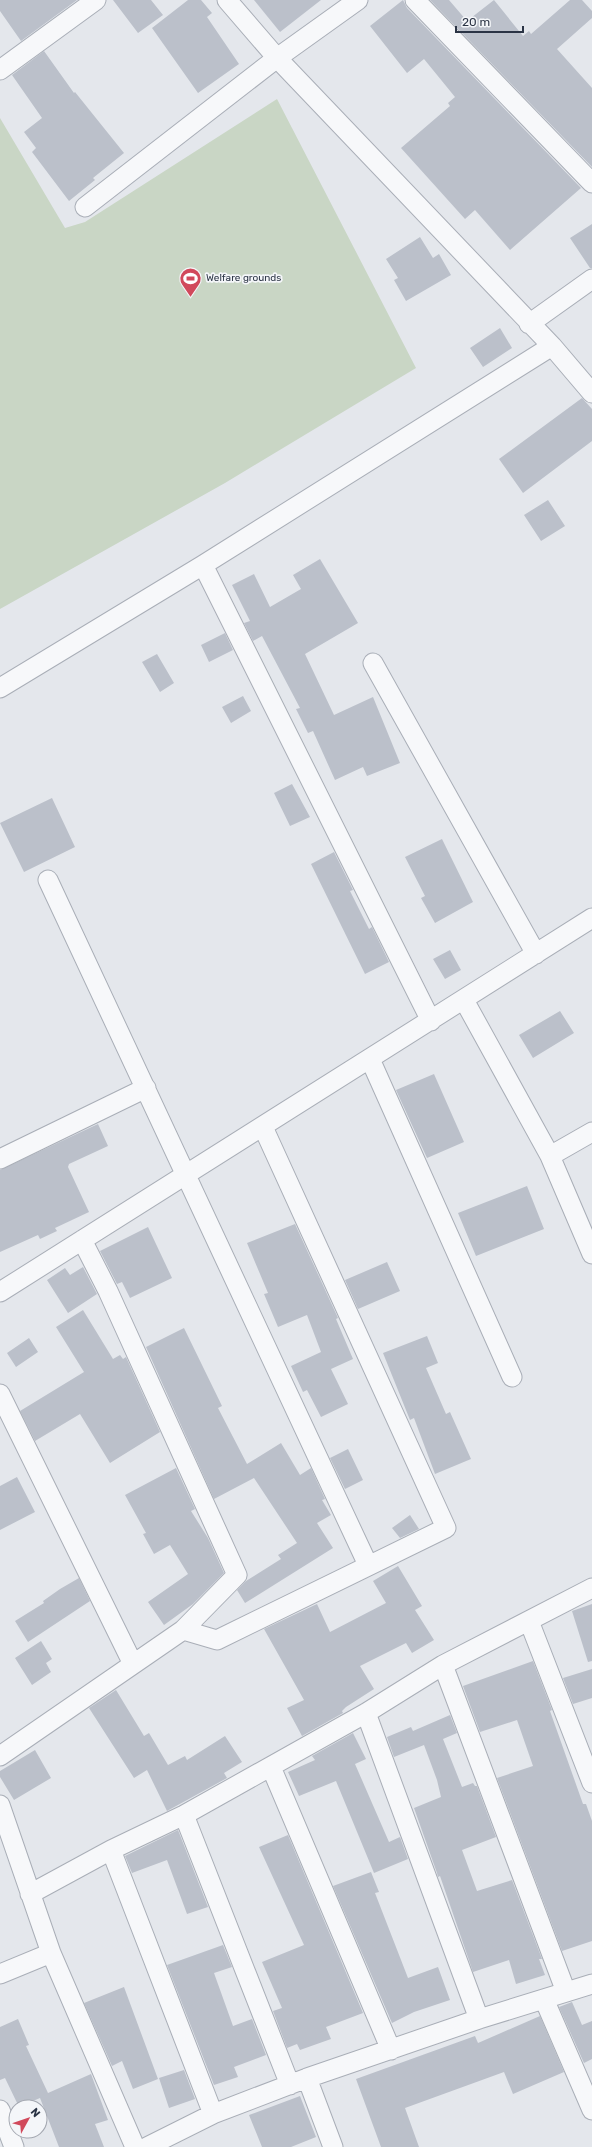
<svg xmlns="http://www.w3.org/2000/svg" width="592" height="2147" font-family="Rubik,sans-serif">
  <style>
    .green { fill: #c9d6c5 }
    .building { fill: #bbc0ca }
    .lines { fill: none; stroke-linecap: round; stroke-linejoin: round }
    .minor-casing { stroke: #a9aeb7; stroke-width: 21 }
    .minor { stroke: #f7f8fa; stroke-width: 19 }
    .labels { text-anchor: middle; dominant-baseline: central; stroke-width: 3.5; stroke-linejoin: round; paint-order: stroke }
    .poi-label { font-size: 10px; fill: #2b3445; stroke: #f4f6f9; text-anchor: start }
  </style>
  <rect width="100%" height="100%" fill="#e4e7ec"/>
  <path class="green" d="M 277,99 L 416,368 L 225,483 L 0,609 L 0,118 L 65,228 L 85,222 Z"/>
  <path class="building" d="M 0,0 L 77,0 L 21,41 L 0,11 Z
    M 113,0 L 151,0 L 163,15 L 138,33 Z
    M 188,0 L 201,0 L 212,13 L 207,17 L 239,64 L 198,93 L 152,28 Z
    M 254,0 L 321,0 L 280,32 Z
    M 403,0 L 407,8 L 581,188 L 510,250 L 475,210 L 465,219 L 401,148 L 450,106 L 448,103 L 455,97 L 424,59 L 407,73 L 370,26 Z
    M 430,0 L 449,0 L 467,21 L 494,0 L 523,36 L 529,31 L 531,34 L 570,0 L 582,0 L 592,11 L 592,18 L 557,49 L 592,88 L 592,167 Z
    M 44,51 L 74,93 L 75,92 L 124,153 L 93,178 L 95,180 L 69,201 L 32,152 L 36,148 L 24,132 L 42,118 L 12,75 Z
    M 592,224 L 592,268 L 590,268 L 570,238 Z
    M 420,237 L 433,258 L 439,254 L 451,275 L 406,301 L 394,280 L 398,278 L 386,259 Z
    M 500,328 L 512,348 L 483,367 L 470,348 Z
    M 582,398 L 592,409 L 592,441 L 523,493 L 499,459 Z
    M 548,500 L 565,526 L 541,541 L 524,515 Z
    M 320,559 L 358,623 L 305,654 L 334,715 L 373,697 L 400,763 L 367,776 L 363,767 L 335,780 L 313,731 L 308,733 L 296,709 L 300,708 L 262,636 L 253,641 L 244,623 L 250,621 L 232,585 L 254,574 L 270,607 L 301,589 L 293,575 Z
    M 225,633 L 233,650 L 209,662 L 201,645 Z
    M 157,654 L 174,683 L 160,692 L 142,662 Z
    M 243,696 L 251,711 L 231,723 L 222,707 Z
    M 292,784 L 310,817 L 290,826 L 274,793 Z
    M 52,798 L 75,847 L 24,872 L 0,823 Z
    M 442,839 L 473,902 L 435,923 L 421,898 L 425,896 L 405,857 Z
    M 334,852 L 353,890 L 350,891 L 369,929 L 372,927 L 389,962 L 365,974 L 311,864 Z
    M 450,950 L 461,970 L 445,979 L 433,959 Z
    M 560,1011 L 574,1033 L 533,1058 L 519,1035 Z
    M 434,1074 L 464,1142 L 427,1158 L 396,1090 Z
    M 98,1124 L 108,1146 L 69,1164 L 68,1167 L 89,1212 L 55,1228 L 57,1231 L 40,1239 L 38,1235 L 0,1252 L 0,1170 Z
    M 527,1186 L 544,1229 L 476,1256 L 458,1213 Z
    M 295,1224 L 338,1318 L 336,1319 L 353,1359 L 331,1369 L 348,1404 L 321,1417 L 307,1390 L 303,1392 L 291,1366 L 321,1352 L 307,1315 L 278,1327 L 264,1294 L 268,1293 L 247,1243 Z
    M 148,1227 L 172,1278 L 130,1298 L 122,1282 L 117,1284 L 100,1251 Z
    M 387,1262 L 400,1291 L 358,1309 L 345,1280 Z
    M 83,1267 L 97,1294 L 68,1313 L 47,1280 L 65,1268 L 70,1275 Z
    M 83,1310 L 113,1359 L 120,1355 L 123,1359 L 126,1357 L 160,1432 L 110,1463 L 80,1414 L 35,1441 L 20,1411 L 84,1372 L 56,1327 Z
    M 184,1328 L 222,1406 L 218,1408 L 247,1464 L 281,1443 L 300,1475 L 311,1468 L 325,1499 L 322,1500 L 331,1515 L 317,1523 L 333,1548 L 245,1603 L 237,1590 L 246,1581 L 281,1559 L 278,1555 L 297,1543 L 254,1478 L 214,1499 L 146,1347 Z
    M 427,1336 L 438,1363 L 426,1368 L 446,1414 L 450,1412 L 471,1459 L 435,1474 L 414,1418 L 410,1420 L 383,1353 Z
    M 29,1338 L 38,1352 L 16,1367 L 7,1353 Z
    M 348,1449 L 363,1480 L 345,1489 L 330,1458 Z
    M 176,1468 L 195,1509 L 191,1511 L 208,1538 L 224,1573 L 193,1604 L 164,1625 L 148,1602 L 188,1574 L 170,1545 L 154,1554 L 143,1534 L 146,1533 L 125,1495 Z
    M 17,1477 L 35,1512 L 0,1530 L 0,1486 Z
    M 410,1515 L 419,1529 L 400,1538 L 392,1528 Z
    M 398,1566 L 422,1606 L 415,1610 L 434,1640 L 412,1653 L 406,1643 L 360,1666 L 374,1689 L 346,1707 L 342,1711 L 343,1713 L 302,1736 L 287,1708 L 304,1700 L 264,1629 L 317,1604 L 330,1632 L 386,1603 L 373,1581 Z
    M 79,1578 L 90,1601 L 28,1642 L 15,1621 L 44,1603 L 43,1601 L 60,1589 Z
    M 592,1604 L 592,1661 L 588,1662 L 572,1611 Z
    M 41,1641 L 52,1659 L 46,1663 L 51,1672 L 32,1685 L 15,1658 Z
    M 533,1661 L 552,1710 L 550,1711 L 583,1804 L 586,1804 L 592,1821 L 592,1941 L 562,1951 L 497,1778 L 533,1766 L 517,1720 L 480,1732 L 463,1686 Z
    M 592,1669 L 592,1698 L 573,1704 L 563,1678 Z
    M 116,1690 L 144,1736 L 149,1733 L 168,1765 L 185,1756 L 187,1760 L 225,1736 L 242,1762 L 224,1773 L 227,1778 L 167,1811 L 147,1770 L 134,1778 L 89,1708 Z
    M 450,1715 L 457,1733 L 443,1739 L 462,1787 L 473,1783 L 475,1786 L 477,1786 L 496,1837 L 462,1850 L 477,1891 L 512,1880 L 542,1959 L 539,1959 L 545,1975 L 516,1984 L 509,1960 L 473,1972 L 440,1876 L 438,1877 L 437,1873 L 414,1808 L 441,1797 L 437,1780 L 424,1745 L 394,1757 L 387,1737 L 411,1727 L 413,1731 Z
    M 353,1733 L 366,1759 L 355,1764 L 389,1842 L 400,1837 L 408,1859 L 374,1873 L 336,1781 L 299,1796 L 288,1772 L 315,1760 L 312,1756 Z
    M 35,1750 L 51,1778 L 14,1800 L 0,1777 L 0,1771 Z
    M 178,1830 L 208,1907 L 187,1914 L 167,1860 L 132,1873 L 125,1856 Z
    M 288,1835 L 363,2013 L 326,2027 L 331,2039 L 300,2050 L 297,2044 L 287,2048 L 273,2011 L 282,2008 L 262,1962 L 304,1945 L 259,1847 Z
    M 371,1872 L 379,1892 L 375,1893 L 408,1978 L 438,1967 L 450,2000 L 414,2012 L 392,2023 L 333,1886 Z
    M 223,1945 L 232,1967 L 214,1973 L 233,2026 L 252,2019 L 266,2055 L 234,2067 L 238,2077 L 214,2085 L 167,1965 Z
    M 124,1987 L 158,2079 L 133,2089 L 122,2061 L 112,2066 L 84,2003 Z
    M 572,2002 L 582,2025 L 592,2021 L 592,2059 L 584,2063 L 559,2007 Z
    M 540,2016 L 564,2072 L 513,2094 L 504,2072 L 405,2108 L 419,2147 L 381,2147 L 356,2079 L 475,2036 L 478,2043 Z
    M 18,2019 L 29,2045 L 26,2046 L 48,2093 L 91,2074 L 108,2120 L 95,2124 L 104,2147 L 59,2147 L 40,2098 L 19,2107 L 5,2078 L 0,2080 L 0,2027 Z
    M 184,2070 L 195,2099 L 169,2108 L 159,2078 Z
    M 300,2096 L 316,2137 L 291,2147 L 262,2147 L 249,2115 Z"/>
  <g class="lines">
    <defs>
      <path id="minor" d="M 227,0 L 277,58 L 552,346 L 592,393
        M 415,0 L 592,183
        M 0,70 L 96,0
        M 85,207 L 277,58 L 358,0
        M 529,324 L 592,279
        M 203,565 L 431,1021
        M 373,663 L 536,954
        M 0,688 L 203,565 L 552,346
        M 48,880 L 368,1565
        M 464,1000 L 550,1156 L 592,1254
        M 370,1059 L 512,1377
        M 550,1156 L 592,1132
        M 0,1159 L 146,1088
        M 0,1292 L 592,918
        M 0,1394 L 133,1664
        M 529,1621 L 592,1783
        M 183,1630 L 217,1640 L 446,1528 L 263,1127
        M 443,1665 L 566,1992
        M 366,1713 L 479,2019
        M 0,1756 L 183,1630 L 237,1575 L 108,1291 L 82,1240
        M 271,1767 L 391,2050
        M 0,1805 L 51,1953 L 135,2147
        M 184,1815 L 290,2085
        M 111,1850 L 213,2114
        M 30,1894 L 111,1850 L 184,1815 L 366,1713 L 443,1665 L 592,1588
        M 0,1974 L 51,1953
        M 544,1999 L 592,2110
        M 307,2078 L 333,2147
        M 0,2110 L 14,2147
        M 147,2147 L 213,2114 L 307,2078 L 479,2019 L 592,1984"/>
    </defs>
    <use href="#minor" class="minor-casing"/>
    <use href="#minor" class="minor"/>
  </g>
  <defs>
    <symbol id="stadium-pin" viewBox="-11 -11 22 30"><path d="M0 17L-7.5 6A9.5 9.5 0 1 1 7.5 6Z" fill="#d1495b" stroke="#f4f6f9"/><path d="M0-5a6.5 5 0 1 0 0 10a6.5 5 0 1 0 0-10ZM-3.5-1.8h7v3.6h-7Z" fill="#fff"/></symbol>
  </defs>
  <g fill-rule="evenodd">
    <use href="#stadium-pin" x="178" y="266" width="25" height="34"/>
  </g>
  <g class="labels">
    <g class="poi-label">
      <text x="206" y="278">Welfare grounds</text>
    </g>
  </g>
  <g transform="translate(28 2119) rotate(50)"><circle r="19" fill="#f4f6f9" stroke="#a4a8b1"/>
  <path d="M0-3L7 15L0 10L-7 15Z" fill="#d1495b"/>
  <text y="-6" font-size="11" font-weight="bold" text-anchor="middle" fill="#2b3445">N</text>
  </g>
  <path d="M456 26v6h67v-6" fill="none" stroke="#2b3445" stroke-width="2"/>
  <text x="462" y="26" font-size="12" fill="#2b3445" stroke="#f4f6f9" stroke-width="3" paint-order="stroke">20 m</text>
</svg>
